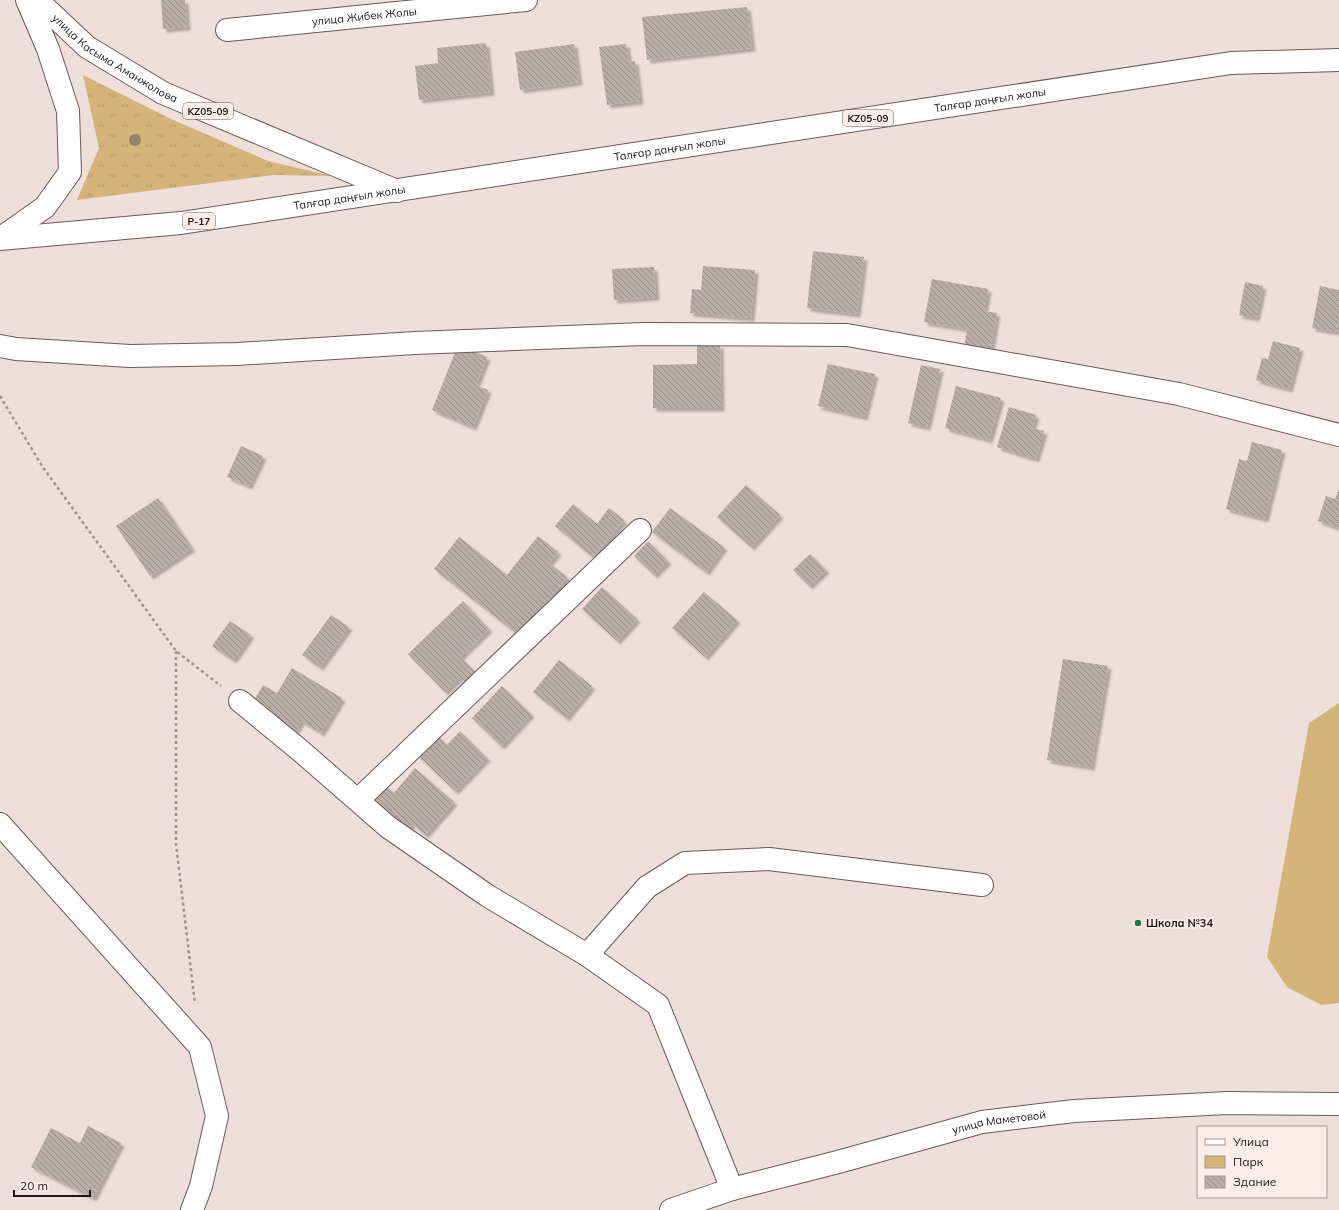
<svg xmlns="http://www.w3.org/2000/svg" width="1339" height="1210" font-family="Mulish,sans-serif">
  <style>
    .grass { fill: url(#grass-tufts) }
    .park { fill: #d5b47a }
    .building { fill: url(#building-back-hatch); filter: url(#shadow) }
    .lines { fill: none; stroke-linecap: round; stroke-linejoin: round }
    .minor-casing { stroke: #685b58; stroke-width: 24 }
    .major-casing { stroke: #685b58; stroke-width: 24 }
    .path { stroke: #9f9491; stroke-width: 2.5; stroke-dasharray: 3 3; stroke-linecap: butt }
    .minor { stroke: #fff; stroke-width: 22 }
    .major { stroke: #fff; stroke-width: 22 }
    .tree { fill: #93826c }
    .poi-dot { fill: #11833a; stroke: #fcede9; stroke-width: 1.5 }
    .labels { text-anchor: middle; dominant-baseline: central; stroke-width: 4; stroke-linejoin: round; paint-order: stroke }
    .shield { fill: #fcede9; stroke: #615957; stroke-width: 1 }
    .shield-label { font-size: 10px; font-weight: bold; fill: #1e1918 }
    .street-label { font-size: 11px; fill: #1e1918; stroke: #fcede9 }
    .poi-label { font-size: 11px; font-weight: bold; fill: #1e1918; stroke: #fcede9; text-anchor: start }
  </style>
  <defs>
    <pattern id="grass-tufts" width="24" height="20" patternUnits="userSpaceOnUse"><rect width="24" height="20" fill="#d5b47a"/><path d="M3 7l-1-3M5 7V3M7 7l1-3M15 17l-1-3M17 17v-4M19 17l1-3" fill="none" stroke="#b69a69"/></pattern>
    <pattern id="building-back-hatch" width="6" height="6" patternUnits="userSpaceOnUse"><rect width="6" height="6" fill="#b9aea6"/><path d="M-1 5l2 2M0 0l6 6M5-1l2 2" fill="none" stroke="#968d86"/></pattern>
    <filter id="shadow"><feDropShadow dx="3.5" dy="3.5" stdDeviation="1" flood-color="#0004"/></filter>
  </defs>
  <rect width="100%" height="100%" fill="#eedfdb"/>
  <path class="grass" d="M 83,75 L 171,119 L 268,161 L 332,176 L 273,175 L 77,200 L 99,148 Z"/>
  <path class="park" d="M 1339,703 L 1339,1003 L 1321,1005 L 1287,987 L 1267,957 L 1309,723 Z"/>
  <path class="building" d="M 161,0 L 185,0 L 187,27 L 163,29 Z
    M 747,7 L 752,48 L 647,60 L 642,17 Z
    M 486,43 L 491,92 L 419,100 L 415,66 L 438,63 L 437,48 Z
    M 574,44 L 579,82 L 520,90 L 515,52 Z
    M 626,44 L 629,62 L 635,61 L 640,101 L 607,105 L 599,47 Z
    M 813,251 L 864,257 L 857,314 L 807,308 Z
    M 703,266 L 755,270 L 751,318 L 690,313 L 692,289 L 701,290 Z
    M 654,267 L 656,297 L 614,300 L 612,269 Z
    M 932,279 L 988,289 L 984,311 L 997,313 L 990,352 L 964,348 L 967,329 L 924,322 Z
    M 1245,282 L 1263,286 L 1256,318 L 1239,315 Z
    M 1320,286 L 1339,290 L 1339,320 L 1336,332 L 1312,328 Z
    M 1273,341 L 1300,348 L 1289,389 L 1256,380 L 1262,358 L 1268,359 Z
    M 458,345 L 487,357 L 476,385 L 488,390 L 473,427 L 432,410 Z
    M 697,345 L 720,345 L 721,408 L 653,408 L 653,365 L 697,364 Z
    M 828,364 L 875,374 L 864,417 L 818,406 Z
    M 921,365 L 940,369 L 927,427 L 908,423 Z
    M 956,386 L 1001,398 L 989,440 L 945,428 Z
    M 1009,407 L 1036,415 L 1032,428 L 1044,431 L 1036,459 L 997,447 Z
    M 1252,442 L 1282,450 L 1265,519 L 1226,509 L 1239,459 L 1247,461 Z
    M 241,446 L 263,456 L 249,486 L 227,477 Z
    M 746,485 L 780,515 L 751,547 L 717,517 Z
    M 1339,489 L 1339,528 L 1318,521 L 1326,496 L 1335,499 Z
    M 158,498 L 192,548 L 150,576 L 116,526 Z
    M 573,504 L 597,524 L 609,508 L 624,520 L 593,557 L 555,526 Z
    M 670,508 L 724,547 L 706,572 L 652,532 Z
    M 538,536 L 558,552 L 549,563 L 567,577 L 520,636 L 434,569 L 459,537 L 507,575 Z
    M 648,541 L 668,561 L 654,575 L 634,556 Z
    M 810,554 L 826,570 L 809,586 L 793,570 Z
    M 602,587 L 637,619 L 617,641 L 582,609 Z
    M 704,592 L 737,620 L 705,657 L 672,628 Z
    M 463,601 L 489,629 L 460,657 L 477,673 L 466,683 L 460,677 L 445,692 L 408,654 Z
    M 331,615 L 349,627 L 320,667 L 302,655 Z
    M 230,621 L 251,635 L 233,660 L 212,646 Z
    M 1063,659 L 1108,666 L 1091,767 L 1047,760 Z
    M 559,660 L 592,686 L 566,718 L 533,692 Z
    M 292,668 L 342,698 L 321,733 L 301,721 L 295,732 L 251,706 L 263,685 L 277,693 Z
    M 502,686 L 531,714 L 501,746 L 472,718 Z
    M 460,731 L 487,758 L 455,791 L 417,755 L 437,735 L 447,745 Z
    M 415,768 L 454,802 L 425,835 L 412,824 L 407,831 L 373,801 L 386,786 L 394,793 Z
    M 88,1126 L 121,1143 L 93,1198 L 31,1167 L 51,1128 L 80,1143 Z"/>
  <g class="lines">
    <defs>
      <g id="minor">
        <path id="s1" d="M 227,30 L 526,0"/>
        <path d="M 0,346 L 16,349 L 130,356 L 237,354 L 415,343 L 643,334 L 847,335 L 1179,394 L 1339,435"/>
        <path d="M 240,701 L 302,752 L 388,827 L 488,896 L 587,955 L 658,1005 L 732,1189"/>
        <path d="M 358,800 L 640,530"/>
        <path d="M 0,824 L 200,1047 L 217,1116 L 201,1186 L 192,1210"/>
        <path d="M 587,955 L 647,887 L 685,863 L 769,859 L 982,885"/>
        <path id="s2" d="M 671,1210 L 732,1189 L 838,1162 L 982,1122 L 1074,1111 L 1227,1103 L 1339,1104"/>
      </g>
      <g id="major">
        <path id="s3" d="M 37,0 L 87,47 L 163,93 L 397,191"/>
        <path d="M 1,238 L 45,207 L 70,172 L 68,111 L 48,49 L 27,0"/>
        <path id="s4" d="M 0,239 L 181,223 L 1231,63 L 1339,60"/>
      </g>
    </defs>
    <use href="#minor" class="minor-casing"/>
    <use href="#major" class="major-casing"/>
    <path class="path" d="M 0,396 L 42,466 L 176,651 L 221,686
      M 176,651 L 176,844 L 195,1004"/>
    <use href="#minor" class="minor"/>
    <use href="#major" class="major"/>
  </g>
  <circle class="tree" cx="135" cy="140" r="6"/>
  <circle class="poi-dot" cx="1138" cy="923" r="4"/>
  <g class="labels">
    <g class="shield">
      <rect x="183" y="103" width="50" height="16" rx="3"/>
      <rect x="843" y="110" width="50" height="16" rx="3"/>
      <rect x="183" y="213" width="32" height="16" rx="3"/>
    </g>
    <g class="shield-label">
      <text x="208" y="111">KZ05-09</text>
      <text x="868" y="118">KZ05-09</text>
      <text x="199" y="221">P-17</text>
    </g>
    <g class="street-label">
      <text stroke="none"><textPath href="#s1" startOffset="138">улица Жибек Жолы</textPath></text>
      <text stroke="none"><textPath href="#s3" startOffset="98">улица Касыма Аманжолова</textPath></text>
      <text stroke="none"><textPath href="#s4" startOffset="1000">Талғар даңғыл жолы</textPath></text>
      <text stroke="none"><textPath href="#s4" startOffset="676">Талғар даңғыл жолы</textPath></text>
      <text stroke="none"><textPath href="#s4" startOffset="352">Талғар даңғыл жолы</textPath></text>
      <text stroke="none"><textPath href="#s2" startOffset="340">улица Маметовой</textPath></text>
    </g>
    <g class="poi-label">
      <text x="1146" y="923">Школа №34</text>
    </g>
  </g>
  <rect x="1197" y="1126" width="130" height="72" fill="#fcede9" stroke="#a39895"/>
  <rect x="1205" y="1139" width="20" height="6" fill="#ffffff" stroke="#a39895"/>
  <text x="1233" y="1146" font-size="12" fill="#1e1918">Улица</text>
  <rect x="1205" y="1156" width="20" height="12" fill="#d5b47a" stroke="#a39895"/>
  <text x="1233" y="1166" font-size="12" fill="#1e1918">Парк</text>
  <rect x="1205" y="1176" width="20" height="12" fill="url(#building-back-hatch)" stroke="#a39895"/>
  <text x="1233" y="1186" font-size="12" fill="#1e1918">Здание</text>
  <path d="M14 1190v6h76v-6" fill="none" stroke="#1e1918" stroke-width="2"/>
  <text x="20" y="1190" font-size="12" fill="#1e1918" stroke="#fcede9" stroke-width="3" paint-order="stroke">20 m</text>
</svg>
